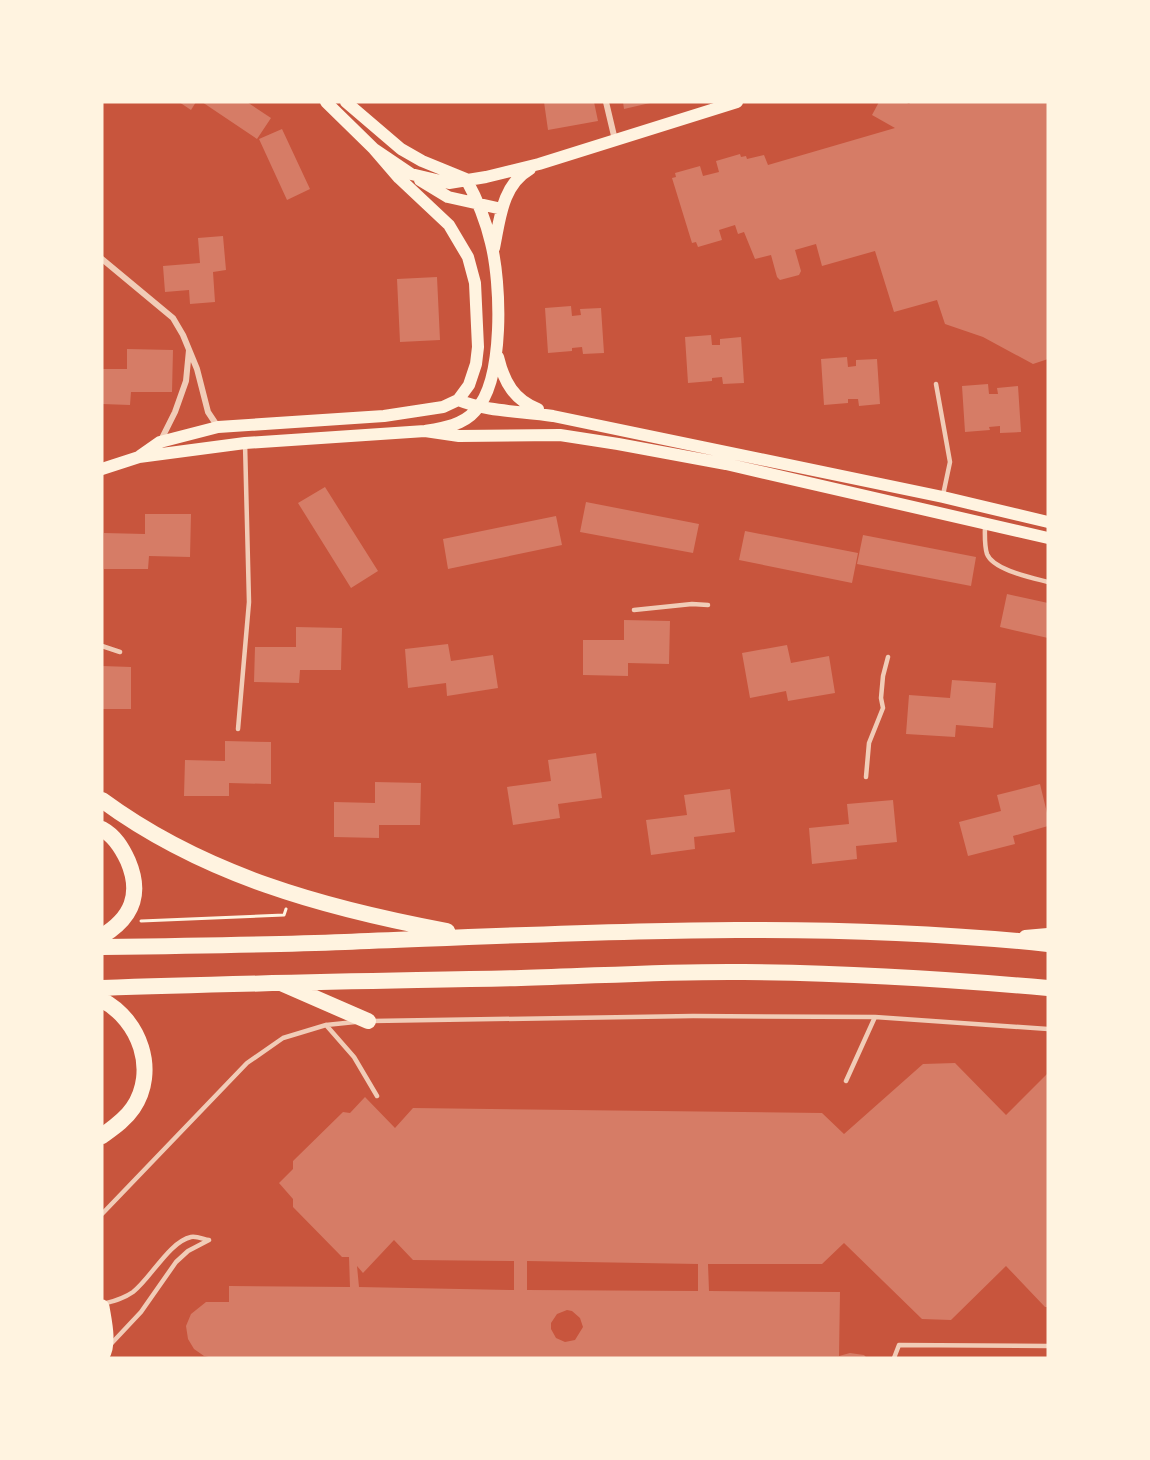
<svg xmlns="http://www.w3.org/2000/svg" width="1150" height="1460" font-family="Ubuntu,sans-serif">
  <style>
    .building { fill: #d67c66; fill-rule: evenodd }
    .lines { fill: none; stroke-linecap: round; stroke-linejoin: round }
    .path { stroke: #fff3e0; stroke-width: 3 }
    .service { stroke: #f1ccb7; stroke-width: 4.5 }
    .minor { stroke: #f1ccb7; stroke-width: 6 }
    .secondary { stroke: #fff3e0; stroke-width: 12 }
    .primary { stroke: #fff3e0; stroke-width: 15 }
    .trunk { stroke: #fff3e0; stroke-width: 16 }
  </style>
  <rect width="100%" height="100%" fill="#c8553d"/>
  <path class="building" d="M 179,102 L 196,102 L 191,110 Z
    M 202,102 L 247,102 L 271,118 L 257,139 Z
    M 544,102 L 594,102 L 598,121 L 548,130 Z
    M 623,102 L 650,102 L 650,103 L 624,109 Z
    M 879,102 L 905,102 L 909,104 L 911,102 L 1048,102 L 1048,359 L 1033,364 L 983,337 L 945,324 L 937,300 L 894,312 L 875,251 L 822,266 L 816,244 L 795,250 L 801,271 L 799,275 L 780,280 L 777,277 L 771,255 L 755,259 L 744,232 L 738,234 L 735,225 L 719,230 L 722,240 L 698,247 L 696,242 L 692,243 L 672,178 L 676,177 L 675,173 L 700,166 L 703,176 L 719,172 L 716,161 L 740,154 L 741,157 L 746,156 L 747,159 L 764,155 L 768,165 L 895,128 L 872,115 Z
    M 282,129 L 310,189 L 287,200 L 259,139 Z
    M 223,236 L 226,270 L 213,272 L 215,302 L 190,304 L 189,290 L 165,292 L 163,266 L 200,263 L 198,238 Z
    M 437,277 L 440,340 L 400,342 L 397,279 Z
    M 571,306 L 572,316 L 581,315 L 580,309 L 601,308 L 604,353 L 583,354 L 582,347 L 572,348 L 572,351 L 548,353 L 545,308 Z
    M 711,335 L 712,345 L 720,345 L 720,339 L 741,337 L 744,383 L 723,384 L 722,377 L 712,378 L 712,381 L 688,383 L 685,337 Z
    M 127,349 L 173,350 L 172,392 L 131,392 L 130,405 L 102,404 L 102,369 L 127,369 Z
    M 847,357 L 848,367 L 856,366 L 856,360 L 877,359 L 880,404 L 859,406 L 858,399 L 848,399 L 848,403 L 824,405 L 821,359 Z
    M 988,384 L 989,394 L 998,394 L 997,388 L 1018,386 L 1021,432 L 1000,433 L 1000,426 L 989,427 L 990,430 L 965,432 L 962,386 Z
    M 325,487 L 378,571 L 351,588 L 298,503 Z
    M 586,502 L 699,524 L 693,553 L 580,532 Z
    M 145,514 L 191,514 L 190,557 L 149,556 L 148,569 L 104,569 L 104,533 L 145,534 Z
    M 556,516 L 562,545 L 448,569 L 443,539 Z
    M 745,531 L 858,553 L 852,583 L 739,560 Z
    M 863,535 L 976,557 L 971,586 L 857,564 Z
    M 1007,594 L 1048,603 L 1048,638 L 1000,627 Z
    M 624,620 L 670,621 L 669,664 L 628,663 L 628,676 L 583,675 L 583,640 L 624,640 Z
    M 296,627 L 342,628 L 341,670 L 300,670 L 299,683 L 254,682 L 255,647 L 296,647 Z
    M 448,644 L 451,661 L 493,655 L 498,688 L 447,696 L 446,683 L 408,688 L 405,649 Z
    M 787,645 L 791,663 L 829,656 L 835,693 L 788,701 L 786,691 L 750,698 L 742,653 Z
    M 102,666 L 131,667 L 131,709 L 102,709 Z
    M 952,680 L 996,683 L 993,728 L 956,725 L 955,737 L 906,734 L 909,695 L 950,698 Z
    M 225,741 L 271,742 L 271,784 L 229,783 L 229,796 L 184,796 L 185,760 L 225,761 Z
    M 596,753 L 602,798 L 558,804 L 560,818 L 513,825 L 507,787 L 551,781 L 548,760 Z
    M 375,782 L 421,783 L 420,825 L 379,825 L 379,838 L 334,837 L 334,802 L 375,803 Z
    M 1040,784 L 1048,817 L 1048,826 L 1013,836 L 1015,844 L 968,856 L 959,822 L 1001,811 L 997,795 Z
    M 730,789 L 735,832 L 694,837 L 695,849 L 651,855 L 646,820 L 687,815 L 684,795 Z
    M 893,800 L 897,842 L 856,846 L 857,859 L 812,864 L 809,828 L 849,824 L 847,804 Z
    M 955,1063 L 1006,1115 L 1048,1073 L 1048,1307 L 1045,1307 L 1006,1266 L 951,1320 L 922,1319 L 844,1243 L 822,1264 L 708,1264 L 709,1291 L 840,1292 L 839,1356 L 850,1353 L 864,1355 L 867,1358 L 213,1358 L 204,1356 L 194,1349 L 188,1339 L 186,1326 L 191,1314 L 206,1302 L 229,1302 L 229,1286 L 350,1287 L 349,1257 L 342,1257 L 293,1207 L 293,1199 L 279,1183 L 293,1169 L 293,1161 L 343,1112 L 350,1113 L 365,1097 L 395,1128 L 413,1108 L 822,1113 L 844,1134 L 923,1064 ZM 394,1240 L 413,1260 L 514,1261 L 514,1290 L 359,1287 L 357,1266 L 363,1273 ZM 527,1261 L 698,1264 L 698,1291 L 527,1290 ZM 567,1310 L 572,1311 L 580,1318 L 583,1327 L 575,1340 L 565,1342 L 556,1338 L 551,1329 L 551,1323 L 557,1314 Z"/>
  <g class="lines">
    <path class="path" d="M 141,921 L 284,915 L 286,909"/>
    <path class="service" d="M 936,384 L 950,462 L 943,495
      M 985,524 C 985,533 984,545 987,554 C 993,570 1033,578 1048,582
      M 634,610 L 692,604 L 708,605
      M 102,646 L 120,652
      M 238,729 L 249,602 L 245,443
      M 866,777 L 869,743 L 883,708 L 881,698 L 883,676 L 888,657
      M 372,1021 L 693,1016 L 875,1017 L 1048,1029
      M 326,1025 L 354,1057 L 377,1096
      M 846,1081 L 875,1017
      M 102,1214 L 247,1063 L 283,1038 L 326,1025 L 355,1022
      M 103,1304 C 114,1301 123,1299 133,1292 C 151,1278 169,1242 191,1237 C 197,1236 203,1239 209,1240
      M 110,1345 L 141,1312 L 176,1262 L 188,1251 L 209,1240
      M 894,1358 L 899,1345 L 1048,1346"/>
    <path class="minor" d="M 606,102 L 615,140
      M 102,259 L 173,318 L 183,335 L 197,369 L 208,412 L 218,427
      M 160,442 L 175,412 L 186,381 L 189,350"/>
    <path class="secondary" d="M 326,102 L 374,149 L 411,174 L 449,183 L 486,177 L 539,164 L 737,102
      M 346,102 L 401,149 L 422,161 L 466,179
      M 420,180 L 448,197 L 502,209
      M 494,248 C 500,219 502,185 530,169
      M 498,357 C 504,382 514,400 538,409
      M 458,400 C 488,412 521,411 553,416 L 943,497 L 1048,522
      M 425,431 L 459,436 L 560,435 L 618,444 L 726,464 L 1048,538
      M 140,456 L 160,442 L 218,427 L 384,416 L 443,407 L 458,400 L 469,385 L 476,364 L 478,347 L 475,283 L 468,257 L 449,225 L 399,178 L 374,149
      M 102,469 L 139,457 L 245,443 L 425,431 C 443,428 463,425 475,411 C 505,380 501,282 491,243 C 486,221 477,199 466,179
      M 1025,936 L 1048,934"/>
    <path class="primary" d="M 102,1307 C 104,1320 110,1344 102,1356"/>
    <path class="trunk" d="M 102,800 C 204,875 324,908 447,931
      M 102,829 C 115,836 122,848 128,861 C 142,894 132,918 102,936
      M 102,947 C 183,946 264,945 345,942 C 579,933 814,919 1048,944
      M 283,984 L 368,1021
      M 102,988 C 242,983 381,981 521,978 C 595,976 669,971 744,972 C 846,973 947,979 1048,988
      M 102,1000 C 140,1020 158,1071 133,1108 C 125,1120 113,1128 102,1136"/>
  </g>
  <rect width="1150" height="1460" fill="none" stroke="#fff3e0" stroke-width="207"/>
</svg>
